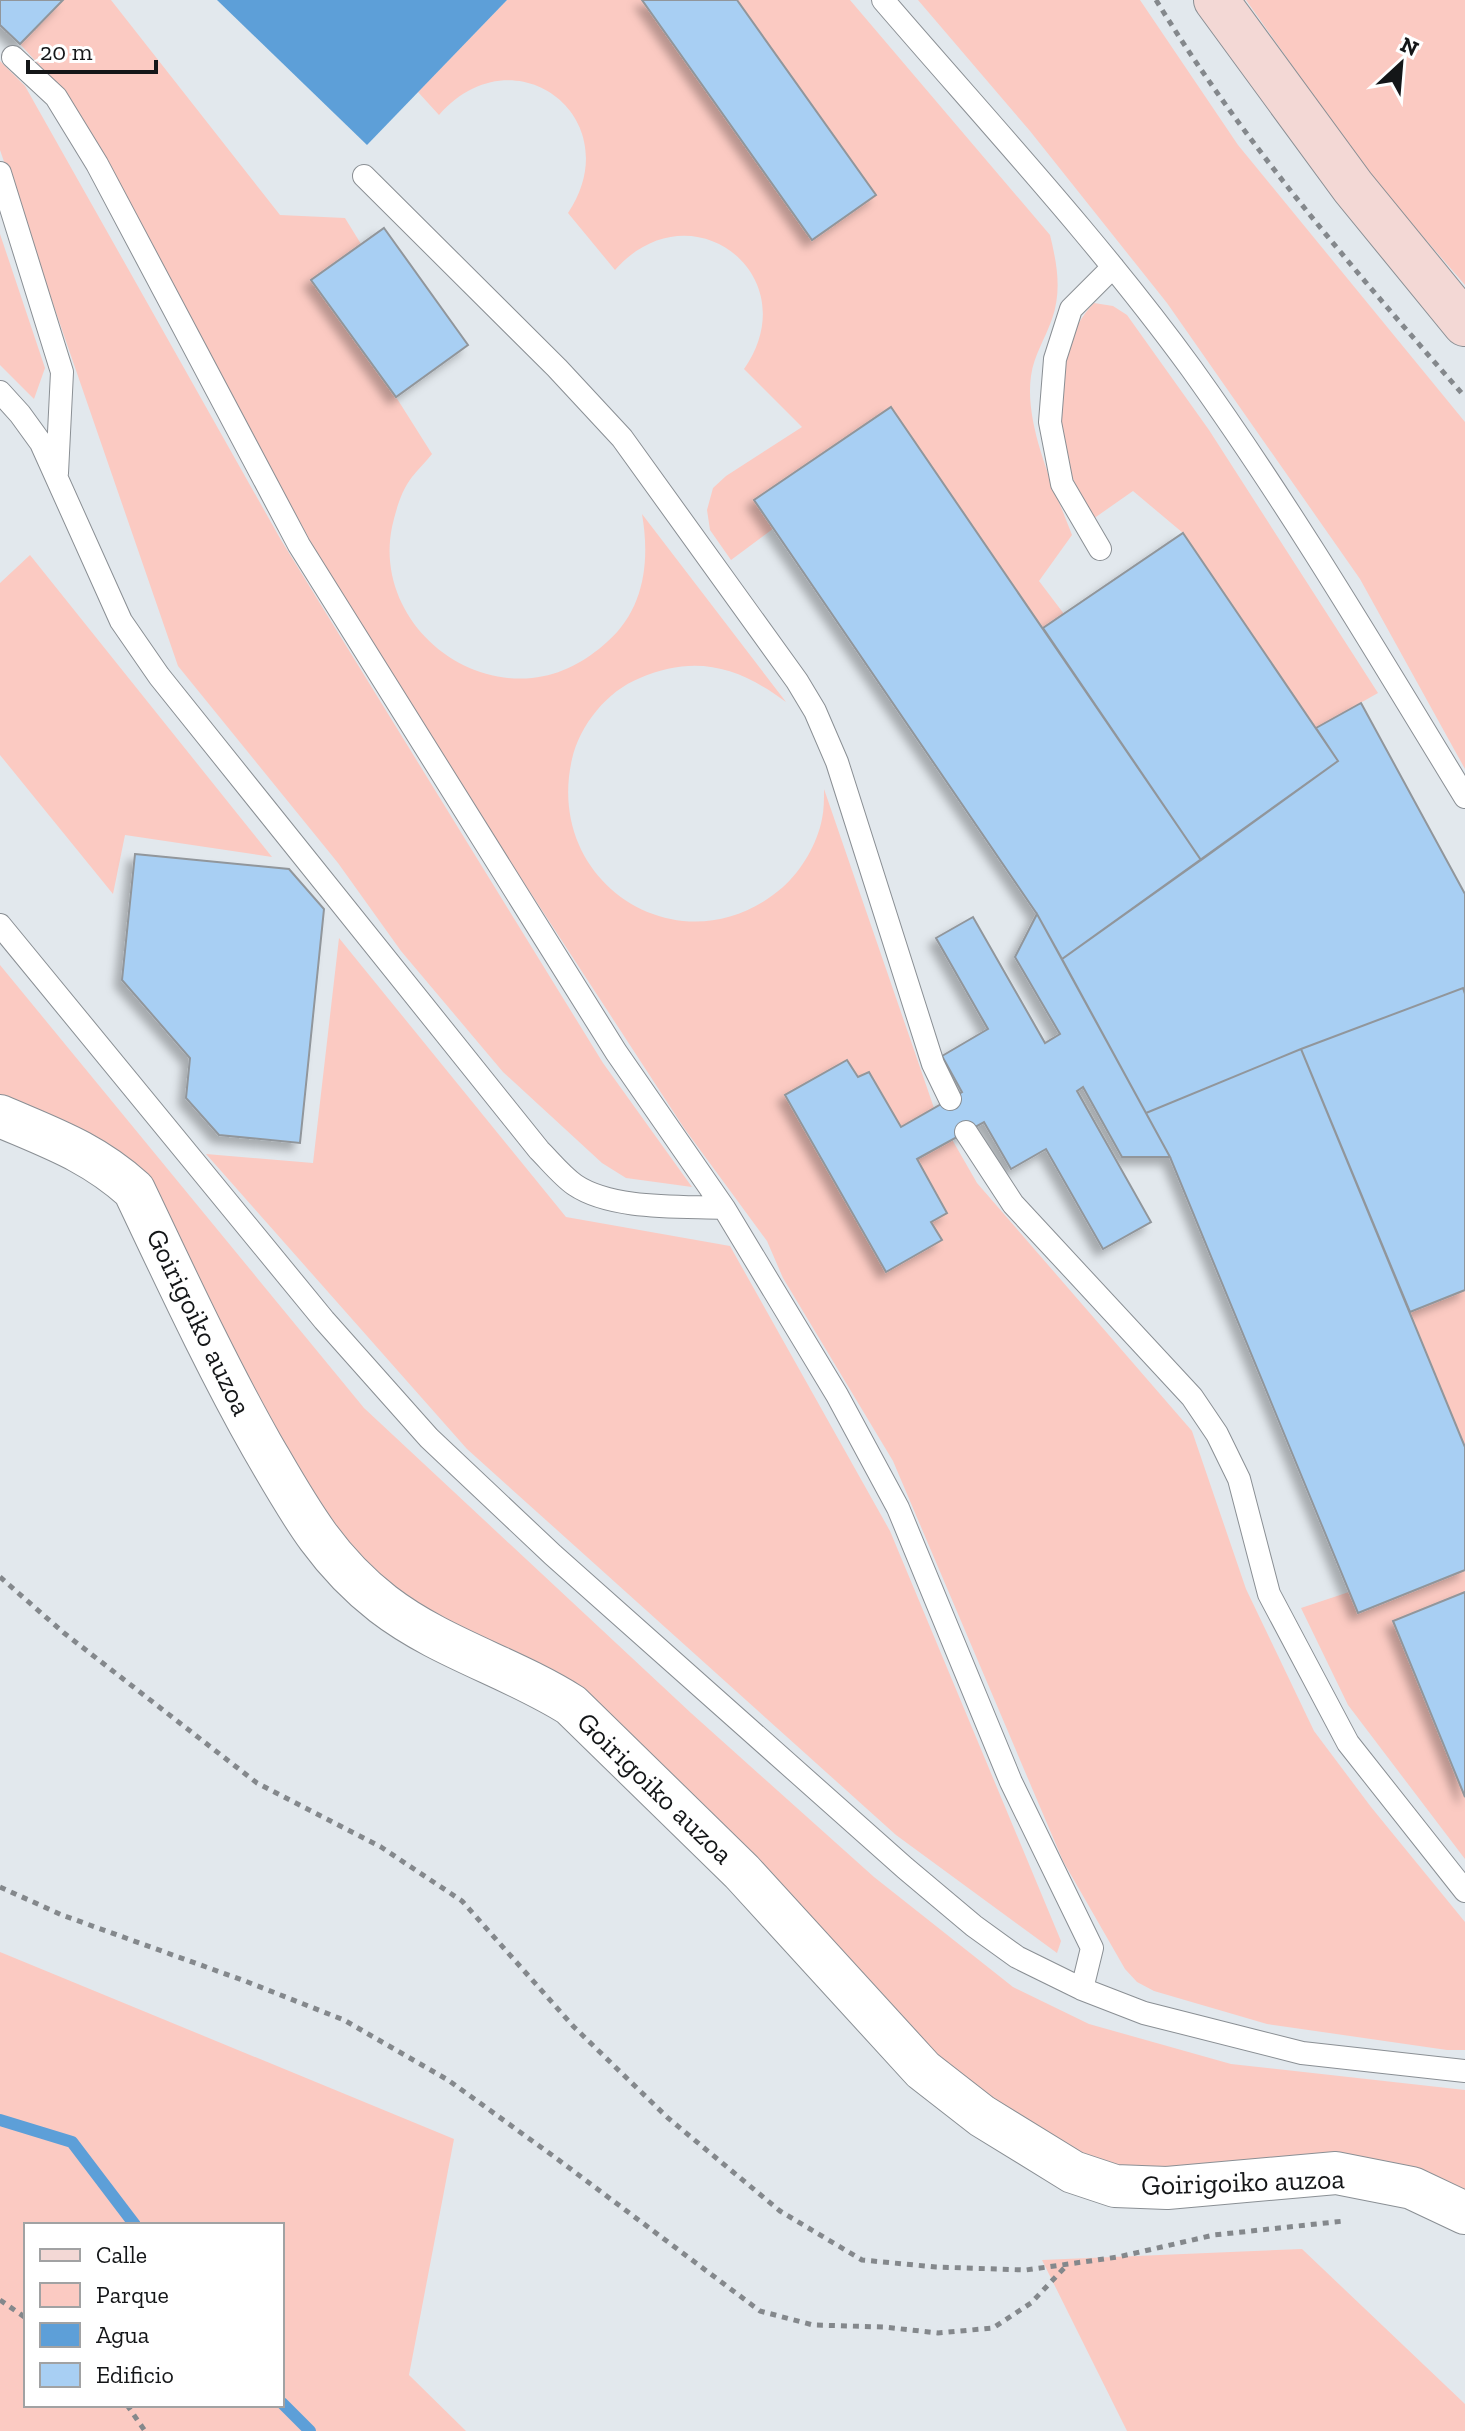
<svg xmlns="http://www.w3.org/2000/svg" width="1465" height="2431" font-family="'Zilla Slab',serif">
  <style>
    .green { fill: #fbcac2; fill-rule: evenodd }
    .water { fill: #5d9fd8 }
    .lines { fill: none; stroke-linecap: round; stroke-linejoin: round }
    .stream { stroke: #5d9fd8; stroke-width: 12 }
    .building { fill: #a8cff3; stroke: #91969b; stroke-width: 2; filter: url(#shadow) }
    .lane-casing { stroke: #8a8f94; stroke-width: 24 }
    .street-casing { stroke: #8a8f94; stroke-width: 44 }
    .secondary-casing { stroke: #8a8f94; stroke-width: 46 }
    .path { stroke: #84888c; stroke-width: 5; stroke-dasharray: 6 6; stroke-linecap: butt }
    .lane { stroke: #fff; stroke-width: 22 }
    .street { stroke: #fff; stroke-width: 42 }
    .secondary { stroke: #f3d8d5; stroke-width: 44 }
    .labels { text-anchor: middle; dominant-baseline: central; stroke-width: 7; stroke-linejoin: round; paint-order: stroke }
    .street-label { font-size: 28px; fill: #141618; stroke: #fff }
  </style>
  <defs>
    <filter id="shadow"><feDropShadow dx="-7" dy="7" stdDeviation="4" flood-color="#0004"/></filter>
  </defs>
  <rect width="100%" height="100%" fill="#e2e8ed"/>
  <path class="green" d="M 63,0 L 111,0 L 280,215 L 345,218 L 361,244 L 311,280 L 396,397 L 432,454 C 426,462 418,469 412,477 C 401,491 396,510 392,527 C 375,610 450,686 532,678 C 561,675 586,661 607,642 C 645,609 650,560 642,514 L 786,702 C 739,667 696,654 640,678 C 607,691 580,725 572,759 C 543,886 685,973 783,887 C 802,870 817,844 822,819 C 824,810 824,799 824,789 L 934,1108 L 977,1183 L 1192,1431 L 1246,1589 L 1314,1731 L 1371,1807 L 1465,1922 L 1465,2050 L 1447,2050 L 1267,2024 L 1154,1991 L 1137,1982 L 1125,1969 L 1063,1861 L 893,1461 L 783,1278 L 767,1241 L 684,1128 L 519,875 L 332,581 L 70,99 L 20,44 Z
    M 507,0 L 850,0 L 1050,235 C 1057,264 1062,290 1052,319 C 1045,339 1034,355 1031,376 C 1024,425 1055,490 1072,535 L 1039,581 L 1064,614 L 1043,628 L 891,407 L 754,500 L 774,528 L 731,560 L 710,530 L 707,510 L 713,488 L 726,476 L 802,427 L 744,369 C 809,276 691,184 615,270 L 568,213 C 631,118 514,29 439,115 L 418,92 Z
    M 918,0 L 1140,0 L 1238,145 L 1465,422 L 1465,769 L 1360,579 L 1167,303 L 1030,131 Z
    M 1246,0 L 1465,0 L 1465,285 L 1368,173 Z
    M 0,61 L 25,86 L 281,540 L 603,1063 L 692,1187 L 626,1178 L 602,1163 L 503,1072 L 401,951 L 338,863 L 178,666 L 0,150 Z
    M 0,234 L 45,368 L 34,399 L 0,365 Z
    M 1094,303 L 1113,306 L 1127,315 L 1209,430 L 1378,693 L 1316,728 L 1183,533 L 1133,491 L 1093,519 C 1078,492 1064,463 1059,432 C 1052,389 1063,335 1094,303 Z
    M 30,555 L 272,857 L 125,835 L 113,894 L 0,755 L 0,583 Z
    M 339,938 L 566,1217 L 730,1246 L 890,1531 L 1061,1941 L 1057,1953 L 896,1835 L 467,1449 L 206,1154 L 313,1163 Z
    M 0,965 L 364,1408 L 691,1713 L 874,1877 L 1013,1987 L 1089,2024 L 1231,2064 L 1465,2090 L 1465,2213 L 1412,2188 L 1167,2188 L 982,2116 L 602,1735 L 350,1575 L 133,1190 L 0,1116 Z
    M 1465,1290 L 1465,1447 L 1410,1312 Z
    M 1465,1570 L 1465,1859 L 1348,1705 L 1301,1608 L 1349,1592 L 1358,1613 Z
    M 0,1952 L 454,2139 L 409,2375 L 466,2431 L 0,2431 ZM 26,2225 L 282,2225 L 282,2405 L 26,2405 Z
    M 1302,2249 L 1465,2404 L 1465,2431 L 1127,2431 L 1042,2260 Z"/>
  <path class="water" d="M 217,0 L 507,0 L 367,145 Z"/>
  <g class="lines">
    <path class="stream" d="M 0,2120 L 72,2142 L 135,2225
      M 282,2403 L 310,2431"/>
  </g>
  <path class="building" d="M 0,0 L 63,0 L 20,44 L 0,25 Z
    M 642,0 L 737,0 L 876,195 L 812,240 Z
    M 384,228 L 468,345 L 396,397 L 311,280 Z
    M 891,407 L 1201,860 L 1062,959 L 1037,914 L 754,500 Z
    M 1183,533 L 1338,761 L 1201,860 L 1043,628 Z
    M 1361,703 L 1465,894 L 1465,994 L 1463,988 L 1301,1049 L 1146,1113 L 1062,959 L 1338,761 L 1316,728 Z
    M 135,854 L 289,869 L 324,909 L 300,1143 L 219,1135 L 186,1098 L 190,1058 L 122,980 Z
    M 1037,914 L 1170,1157 L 1122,1157 L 1083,1087 L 1077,1091 L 1151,1222 L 1103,1249 L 1046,1149 L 1011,1169 L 984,1122 L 917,1159 L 947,1213 L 931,1222 L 942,1240 L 886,1272 L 785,1095 L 847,1060 L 858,1077 L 869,1072 L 901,1127 L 962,1092 L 942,1056 L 988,1029 L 936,938 L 973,917 L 1045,1043 L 1060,1034 L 1015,957 Z
    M 1463,988 L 1465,994 L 1465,1290 L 1410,1312 L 1301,1049 Z
    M 1301,1049 L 1465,1447 L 1465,1570 L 1358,1613 L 1170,1157 L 1146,1113 Z
    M 1465,1592 L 1465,1797 L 1393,1621 Z"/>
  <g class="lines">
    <defs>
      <path id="lane" d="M 883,0 C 987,121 1097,239 1191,368 C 1290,506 1377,653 1465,797
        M 13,57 L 56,97 L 97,164 L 299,545 L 616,1052 L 724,1208 L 837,1395 L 898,1508 L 1011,1782 L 1092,1948 L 1082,1989
        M 0,173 L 62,372 L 57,473
        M 364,176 L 557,368 L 622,438 L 797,681 L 815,711 L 837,762 L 933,1064 L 950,1099
        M 0,392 L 20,414 L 41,443 L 121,621 L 159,676 L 539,1150 C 550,1161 562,1176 575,1185 C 612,1210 681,1206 724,1208
        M 1100,549 L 1062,484 L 1050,422 L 1055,359 L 1071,309 L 1113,267
        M 0,925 L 324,1320 L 429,1438 L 553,1555 L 905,1868 L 974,1926 L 1017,1957 L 1082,1989 L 1144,2013 L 1302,2053 L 1465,2071
        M 966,1132 L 1013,1204 L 1192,1397 L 1217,1434 L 1239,1479 L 1269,1594 L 1348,1743 L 1465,1891"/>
      <path id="street" d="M 0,1116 C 51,1138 92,1152 134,1190 C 175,1276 215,1363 262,1446 C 298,1508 325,1559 383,1604 C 440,1648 511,1667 571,1705 L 742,1872 L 923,2070 L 982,2116 L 1073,2172 L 1115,2186 L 1167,2188 L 1336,2173 L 1412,2188 L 1465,2213"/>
      <path id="secondary" d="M 1216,0 L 1353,187 L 1465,324"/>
    </defs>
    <use href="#lane" class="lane-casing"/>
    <use href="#street" class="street-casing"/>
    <use href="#secondary" class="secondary-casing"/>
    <path class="path" d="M 1156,0 C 1244,144 1355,271 1465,397
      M 0,1577 L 64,1633 L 257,1783 L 381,1847 L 462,1901 L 574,2027 L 668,2118 L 780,2211 L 862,2260 L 936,2267 L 1026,2270 L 1118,2257 L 1214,2235 L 1344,2221
      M 0,1887 L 62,1915 L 245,1981 L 344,2020 L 448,2080 L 556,2158 L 760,2311 L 813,2325 L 884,2327 L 938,2333 L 993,2328 L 1031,2303 L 1067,2265
      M 0,2300 L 26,2318
      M 127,2405 L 145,2431"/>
    <use href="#lane" class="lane"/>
    <use href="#street" class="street"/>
    <use href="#secondary" class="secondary"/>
  </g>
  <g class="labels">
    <g class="street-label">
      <text transform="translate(199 1322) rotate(64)">Goirigoiko auzoa</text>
      <text transform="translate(655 1788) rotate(44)">Goirigoiko auzoa</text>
      <text transform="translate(1243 2182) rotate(-2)">Goirigoiko auzoa</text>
    </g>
  </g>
  <rect x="24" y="2223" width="260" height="184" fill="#ffffff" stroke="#a1a2a3" stroke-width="2"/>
  <rect x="40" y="2249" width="40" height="12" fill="#f3d8d5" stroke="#a1a2a3" stroke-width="2"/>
  <text x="96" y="2263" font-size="24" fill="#141618">Calle</text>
  <rect x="40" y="2283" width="40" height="24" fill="#fbcac2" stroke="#a1a2a3" stroke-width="2"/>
  <text x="96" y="2303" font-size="24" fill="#141618">Parque</text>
  <rect x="40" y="2323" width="40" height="24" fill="#5d9fd8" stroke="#a1a2a3" stroke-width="2"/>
  <text x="96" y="2343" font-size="24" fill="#141618">Agua</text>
  <rect x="40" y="2363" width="40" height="24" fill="#a8cff3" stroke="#a1a2a3" stroke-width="2"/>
  <text x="96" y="2383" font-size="24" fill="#141618">Edificio</text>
  <g transform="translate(1401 64) rotate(26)" stroke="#ffffff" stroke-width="6" paint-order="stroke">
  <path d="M0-6L14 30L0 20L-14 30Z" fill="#141618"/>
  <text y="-12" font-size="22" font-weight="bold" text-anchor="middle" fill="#141618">N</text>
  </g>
  <path d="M28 60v12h128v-12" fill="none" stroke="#141618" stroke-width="4"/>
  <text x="40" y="60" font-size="24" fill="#141618" stroke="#ffffff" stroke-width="6" paint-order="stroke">20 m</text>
</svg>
